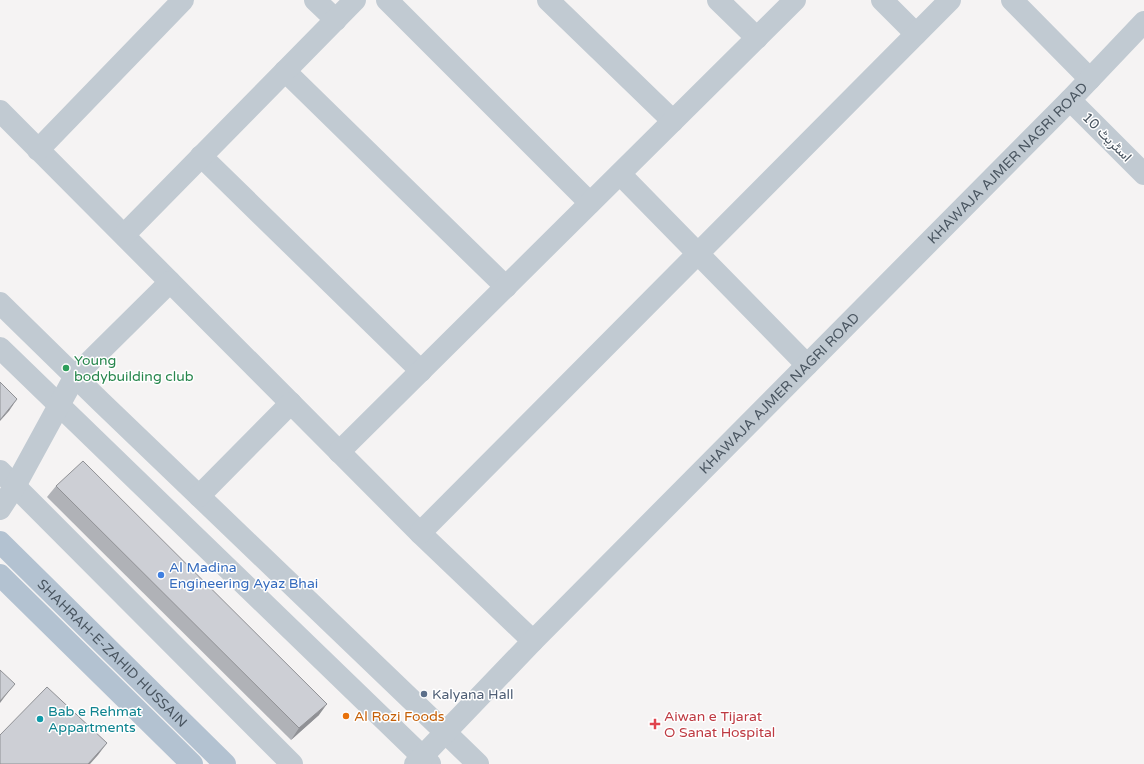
<svg xmlns="http://www.w3.org/2000/svg" width="1144" height="764" font-family="'Varela Round',Vazirmatn,sans-serif">
  <style>
    .lines { fill: none; stroke-linecap: round; stroke-linejoin: round }
    .minor { stroke: #c1cad2; stroke-width: 22 }
    .major { stroke: #b3c2d1; stroke-width: 22 }
    .wall { fill: #b0b2b7 }
    .shaded-wall { fill: #909195 }
    .building { fill: #cdcfd5; stroke: #909195 }
    .leisure-dot { fill: #2e9e5b; stroke: #fff; stroke-width: 1.5 }
    .shop-dot { fill: #3f7fe0; stroke: #fff; stroke-width: 1.5 }
    .service-dot { fill: #5c6f8a; stroke: #fff; stroke-width: 1.5 }
    .food-dot { fill: #e8710a; stroke: #fff; stroke-width: 1.5 }
    .culture-dot { fill: #0f9aa8; stroke: #fff; stroke-width: 1.5 }
    .health-dot { fill: #e0444e; stroke: #fff; stroke-width: 1.5 }
    .labels { text-anchor: middle; dominant-baseline: central; stroke-width: 3; stroke-linejoin: round; paint-order: stroke }
    .street-label { font-size: 14px; fill: #4a5661; stroke: #fff }
    .leisure-label { font-size: 14px; fill: #27864d; stroke: #fff; text-anchor: start }
    .shop-label { font-size: 14px; fill: #366cbe; stroke: #fff; text-anchor: start }
    .service-label { font-size: 14px; fill: #4e5e75; stroke: #fff; text-anchor: start }
    .culture-label { font-size: 14px; fill: #0d838f; stroke: #fff; text-anchor: start }
    .food-label { font-size: 14px; fill: #c56008; stroke: #fff; text-anchor: start }
    .health-label { font-size: 14px; fill: #be3a42; stroke: #fff; text-anchor: start }
  </style>
  <rect width="100%" height="100%" fill="#f5f3f3"/>
  <g class="lines">
    <g class="minor">
      <path d="M 315,0 L 336,20"/>
      <path d="M 387,0 L 590,203"/>
      <path d="M 548,0 L 673,121"/>
      <path d="M 718,0 L 757,38"/>
      <path d="M 882,0 L 916,34"/>
      <path d="M 1012,0 L 1090,79"/>
      <path d="M 285,71 L 506,287"/>
      <path d="M 1070,100 L 1144,174"/>
      <path d="M 0,111 L 420,533 L 533,641"/>
      <path d="M 38,150 L 183,0"/>
      <path d="M 201,156 L 421,371"/>
      <path d="M 620,174 L 807,365"/>
      <path d="M 124,235 L 355,0"/>
      <path d="M 0,303 L 100,401 L 445,732 L 478,764"/>
      <path d="M 0,348 L 430,764"/>
      <path d="M 339,452 L 795,0"/>
      <path d="M 0,471 L 292,764"/>
      <path d="M 199,496 L 291,403"/>
      <path d="M 0,509 L 15,486 L 75,376 L 170,282"/>
      <path d="M 420,533 L 950,0"/>
      <path id="s1" d="M 415,764 L 533,641 L 1070,100 L 1144,22"/>
    </g>
    <g class="major">
      <path id="s2" d="M 0,542 L 225,764"/>
      <path d="M 0,575 L 192,764"/>
    </g>
  </g>
  <path class="wall" d="M 56,486 L 319,715 L 291,740 L 47,497 Z"/>
  <path class="shaded-wall" d="M 17,399 L 9,411 L 0,421 L 0,420 Z
    M 15,684 L 6,695 L 0,703 L 0,701 Z
    M 327,704 L 319,715 L 291,740 L 299,728 Z
    M 107,743 L 98,755 L 90,764 L 88,764 Z"/>
  <path class="building" d="M 0,382 L 17,399 L 0,420 Z
    M 83,461 L 327,704 L 299,728 L 56,486 Z
    M 0,670 L 15,684 L 0,701 Z
    M 47,687 L 107,743 L 88,764 L 0,764 L 0,735 Z"/>
  <circle class="leisure-dot" cx="66" cy="368" r="4"/>
  <circle class="shop-dot" cx="161" cy="575" r="4"/>
  <circle class="service-dot" cx="424" cy="694" r="4"/>
  <circle class="food-dot" cx="346" cy="716" r="4"/>
  <circle class="culture-dot" cx="40" cy="719" r="4"/>
  <path class="health-dot" d="M653 718h4v4h4v4h-4v4h-4v-4h-4v-4h4z"/>
  <g class="labels">
    <g class="street-label">
      <text transform="translate(1107 137) rotate(45)">اسٹریٹ 10</text>
      <text stroke="none"><textPath href="#s1" startOffset="844">KHAWAJA AJMER NAGRI ROAD</textPath></text>
      <text stroke="none"><textPath href="#s1" startOffset="520">KHAWAJA AJMER NAGRI ROAD</textPath></text>
      <text stroke="none"><textPath href="#s2" startOffset="158">SHAHRAH-E-ZAHID HUSSAIN</textPath></text>
    </g>
    <g class="leisure-label">
      <text x="74" y="360">Young<tspan x="74" dy="16">bodybuilding club</tspan></text>
    </g>
    <g class="shop-label">
      <text x="169" y="567">Al Madina<tspan x="169" dy="16">Engineering Ayaz Bhai</tspan></text>
    </g>
    <g class="service-label">
      <text x="432" y="694">Kalyana Hall</text>
    </g>
    <g class="culture-label">
      <text x="48" y="711">Bab e Rehmat<tspan x="48" dy="16">Appartments</tspan></text>
    </g>
    <g class="food-label">
      <text x="354" y="716">Al Rozi Foods</text>
    </g>
    <g class="health-label">
      <text x="664" y="716">Aiwan e Tijarat<tspan x="664" dy="16">O Sanat Hospital</tspan></text>
    </g>
  </g>
</svg>
